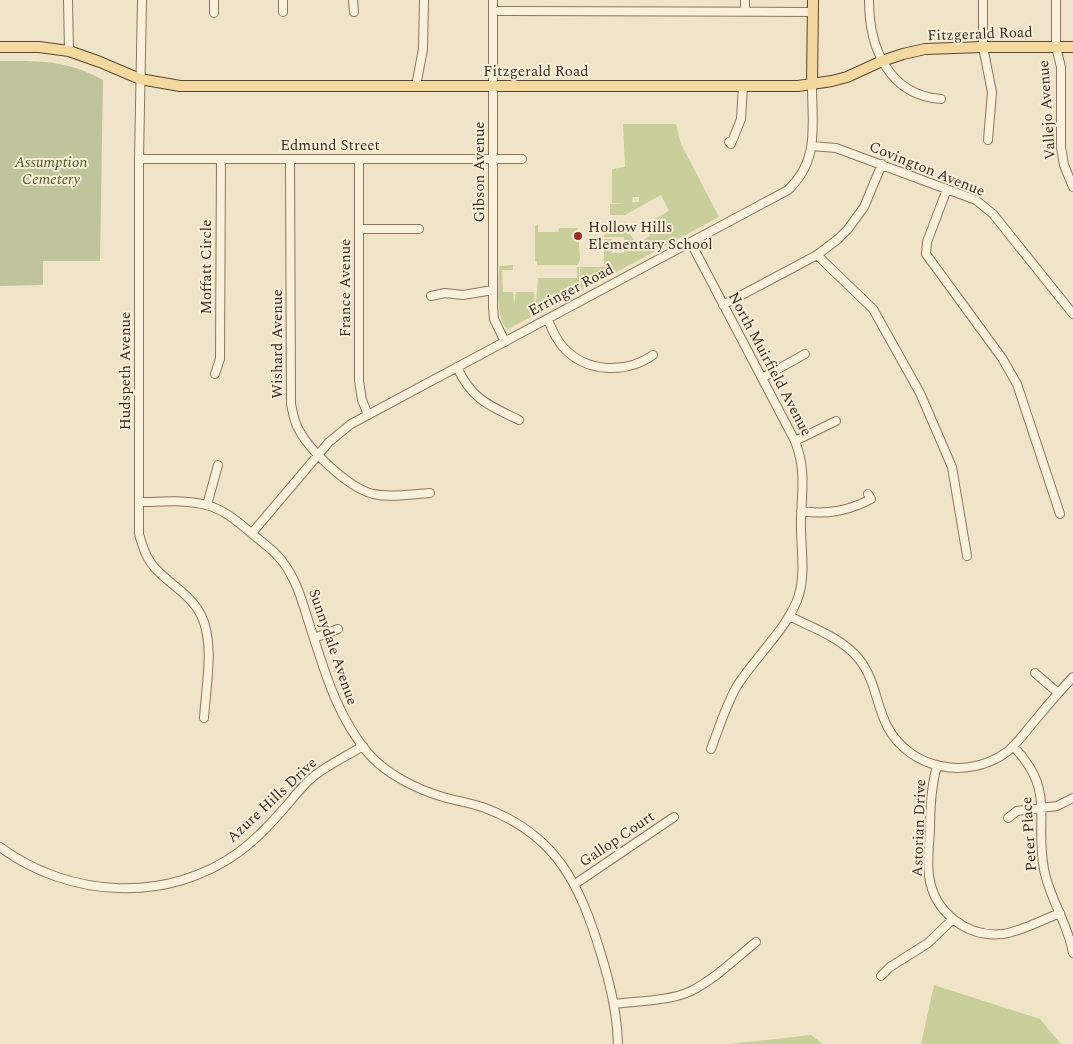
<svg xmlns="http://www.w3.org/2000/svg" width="1073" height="1044" font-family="Spectral,serif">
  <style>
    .green { fill: #c9cf9b }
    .cemetery { fill: #bfc49a }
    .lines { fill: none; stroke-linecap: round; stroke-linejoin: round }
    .minor-casing { stroke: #8d765c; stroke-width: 10 }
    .major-casing { stroke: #5b4430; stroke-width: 12 }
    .minor { stroke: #faf1dc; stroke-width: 8 }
    .major { stroke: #f3d9a0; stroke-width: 10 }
    .poi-dot { fill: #9e2a2b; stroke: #f7eed8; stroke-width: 2 }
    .labels { text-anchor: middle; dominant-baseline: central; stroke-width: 4; stroke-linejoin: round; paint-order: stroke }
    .street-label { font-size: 15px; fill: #3d2e20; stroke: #f7eed8 }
    .park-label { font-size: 15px; font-style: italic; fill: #4d5a26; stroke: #f7eed8 }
    .poi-label { font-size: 15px; fill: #3d2e20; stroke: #f7eed8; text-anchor: start }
  </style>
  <rect width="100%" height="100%" fill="#f0e4c8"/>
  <path class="green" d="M 623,124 L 676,124 L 681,144 L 719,217 L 581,291 L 580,267 L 604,267 L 604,248 L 611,248 L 612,253 L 624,253 L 624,247 L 604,246 L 604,239 L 612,239 L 612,243 L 624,243 L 624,237 L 604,237 L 606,229 L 611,229 L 612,233 L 624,233 L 625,221 L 630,234 L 637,244 L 650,236 L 644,225 L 669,211 L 661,195 L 625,215 L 610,215 L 610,204 L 639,202 L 639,197 L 633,197 L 632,203 L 612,203 L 612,169 L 625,167 Z
    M 538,224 L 538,232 L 558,232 L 559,228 L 578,228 L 580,259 L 578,265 L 537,265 L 537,261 L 535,261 L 535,226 Z
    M 513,265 L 513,270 L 502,270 L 503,292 L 513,292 L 514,305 L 516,292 L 534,292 L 535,303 L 539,313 L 508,329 C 495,321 499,281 499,266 Z
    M 577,267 L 579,267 L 579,292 L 541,312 L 536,304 L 538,278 L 577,278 Z
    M 934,985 L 1040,1019 L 1061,1044 L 921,1044 Z
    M 811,1035 L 823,1044 L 729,1044 Z"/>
  <path class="cemetery" d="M 0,61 C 40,61 67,60 103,80 L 100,261 L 43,261 L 43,285 L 0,286 Z"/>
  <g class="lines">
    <defs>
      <path id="minor" d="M 68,0 L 69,51
        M 142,0 L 139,159 L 139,534 C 143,548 147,561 158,571 C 172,586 192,596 201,615 C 215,643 206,686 204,718
        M 214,0 L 214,13
        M 283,0 L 283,12
        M 353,0 L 354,12
        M 493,0 L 493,307 L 494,319 L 505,342
        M 745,0 L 745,11
        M 869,0 C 869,47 888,95 941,99
        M 983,0 L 983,47 L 992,92 L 988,140
        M 1056,0 L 1056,47 L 1061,67 L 1061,147 L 1064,165 L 1073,187
        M 493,11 L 813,12
        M 416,86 L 423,49 L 424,0
        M 729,142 L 731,144 L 741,119 L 743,86
        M 812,146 L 836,148 L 976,200 L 993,214 L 1073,314
        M 139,159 L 522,159
        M 290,159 L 291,404 C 293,413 294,422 299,430 C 310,451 349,488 373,494 C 391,498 412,494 430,493
        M 359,159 L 359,381 L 362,400 L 368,415
        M 947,189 L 927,242 L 926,254 L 1002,358 L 1017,384 L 1060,514
        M 359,229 L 419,229
        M 691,243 L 795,441 C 806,469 802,490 801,519 C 800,544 806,570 799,595 C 789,627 755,657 737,686 C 726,705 719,728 711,749
        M 817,255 L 873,309 L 920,393 L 952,467 L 967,556
        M 431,296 L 445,293 L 463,295 L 493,290
        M 723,305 L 817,255 L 838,239 L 848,229 L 864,207 L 882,164
        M 548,320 C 552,330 556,339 563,347 C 586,373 626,374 653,355
        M 457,367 C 471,399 490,406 519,420
        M 215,374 L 220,359 L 221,159
        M 762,378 L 805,354
        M 795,441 L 836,421
        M 139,502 C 161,502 185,499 206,505 C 223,509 237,521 250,532 C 263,543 278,553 287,568 C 298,585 303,604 309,623 C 324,669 336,715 368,753 C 386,774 416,789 443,797 C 457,801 471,803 485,808 C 557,835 580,885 601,954 C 610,984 617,1012 618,1044
        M 207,505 L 218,465
        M 801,511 C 827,515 848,511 871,499 L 868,494
        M 252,533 L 329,442 L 351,424 L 788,190 C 820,160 812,125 812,85
        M 789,616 C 813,628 842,638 859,659 C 875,679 876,704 887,726 C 910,770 969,781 1008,751 C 1019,742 1028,728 1038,717 C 1049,703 1061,690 1073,677
        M 314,638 L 338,629
        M 1035,673 L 1057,692
        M 1013,746 C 1057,792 1034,817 1044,869 C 1049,898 1068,923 1073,953
        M 937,766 C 931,787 930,808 930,830 C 929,845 927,861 929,876 C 934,912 967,938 1003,934 C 1022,931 1042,920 1060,913
        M 1008,818 L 1017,811 L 1057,806 L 1073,798
        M 0,847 C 69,898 168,904 239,852 C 258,838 273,821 288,804 C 296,794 304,784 314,776 C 329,764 347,756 363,746
        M 575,884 L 674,817
        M 881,976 L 890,967 L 928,943 L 953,919
        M 615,1004 C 638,1001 670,1001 691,991 C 715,979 735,959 756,942"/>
      <path id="major" d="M 0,47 L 39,47 L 69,51 L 100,62 L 140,79 L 180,86 L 798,86 L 832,81 L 847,77 L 882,61 L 903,54 L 925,49 L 983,47 L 1073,47
        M 812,85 L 813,0"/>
    </defs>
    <use href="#minor" class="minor-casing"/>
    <use href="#major" class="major-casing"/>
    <use href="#minor" class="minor"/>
    <use href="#major" class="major"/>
  </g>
  <circle class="poi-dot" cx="578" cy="236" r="5"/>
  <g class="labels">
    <g class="street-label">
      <text transform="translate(980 34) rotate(-2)">Fitzgerald Road</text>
      <text x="536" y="71">Fitzgerald Road</text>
      <text transform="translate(1047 110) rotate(-94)">Vallejo Avenue</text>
      <text x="330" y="145">Edmund Street</text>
      <text transform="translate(927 169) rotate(22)">Covington Avenue</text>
      <text transform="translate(479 172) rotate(-90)">Gibson Avenue</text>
      <text transform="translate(206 267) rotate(-90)">Moffatt Circle</text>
      <text transform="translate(345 288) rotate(-90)">France Avenue</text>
      <text transform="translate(571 290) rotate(-28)">Erringer Road</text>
      <text transform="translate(277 344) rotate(-90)">Wishard Avenue</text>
      <text transform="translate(770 364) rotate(62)">North Muirfield Avenue</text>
      <text transform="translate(125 371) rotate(-90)">Hudspeth Avenue</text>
      <text transform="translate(333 647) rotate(71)">Sunnydale Avenue</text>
      <text transform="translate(272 800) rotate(-43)">Azure Hills Drive</text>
      <text transform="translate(919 828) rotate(-88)">Astorian Drive</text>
      <text transform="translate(1029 834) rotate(-94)">Peter Place</text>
      <text transform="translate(617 839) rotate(-34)">Gallop Court</text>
    </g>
    <g class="park-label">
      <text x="51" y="162">Assumption<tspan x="51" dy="17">Cemetery</tspan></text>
    </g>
    <g class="poi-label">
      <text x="588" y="227">Hollow Hills<tspan x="588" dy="17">Elementary School</tspan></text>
    </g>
  </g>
</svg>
